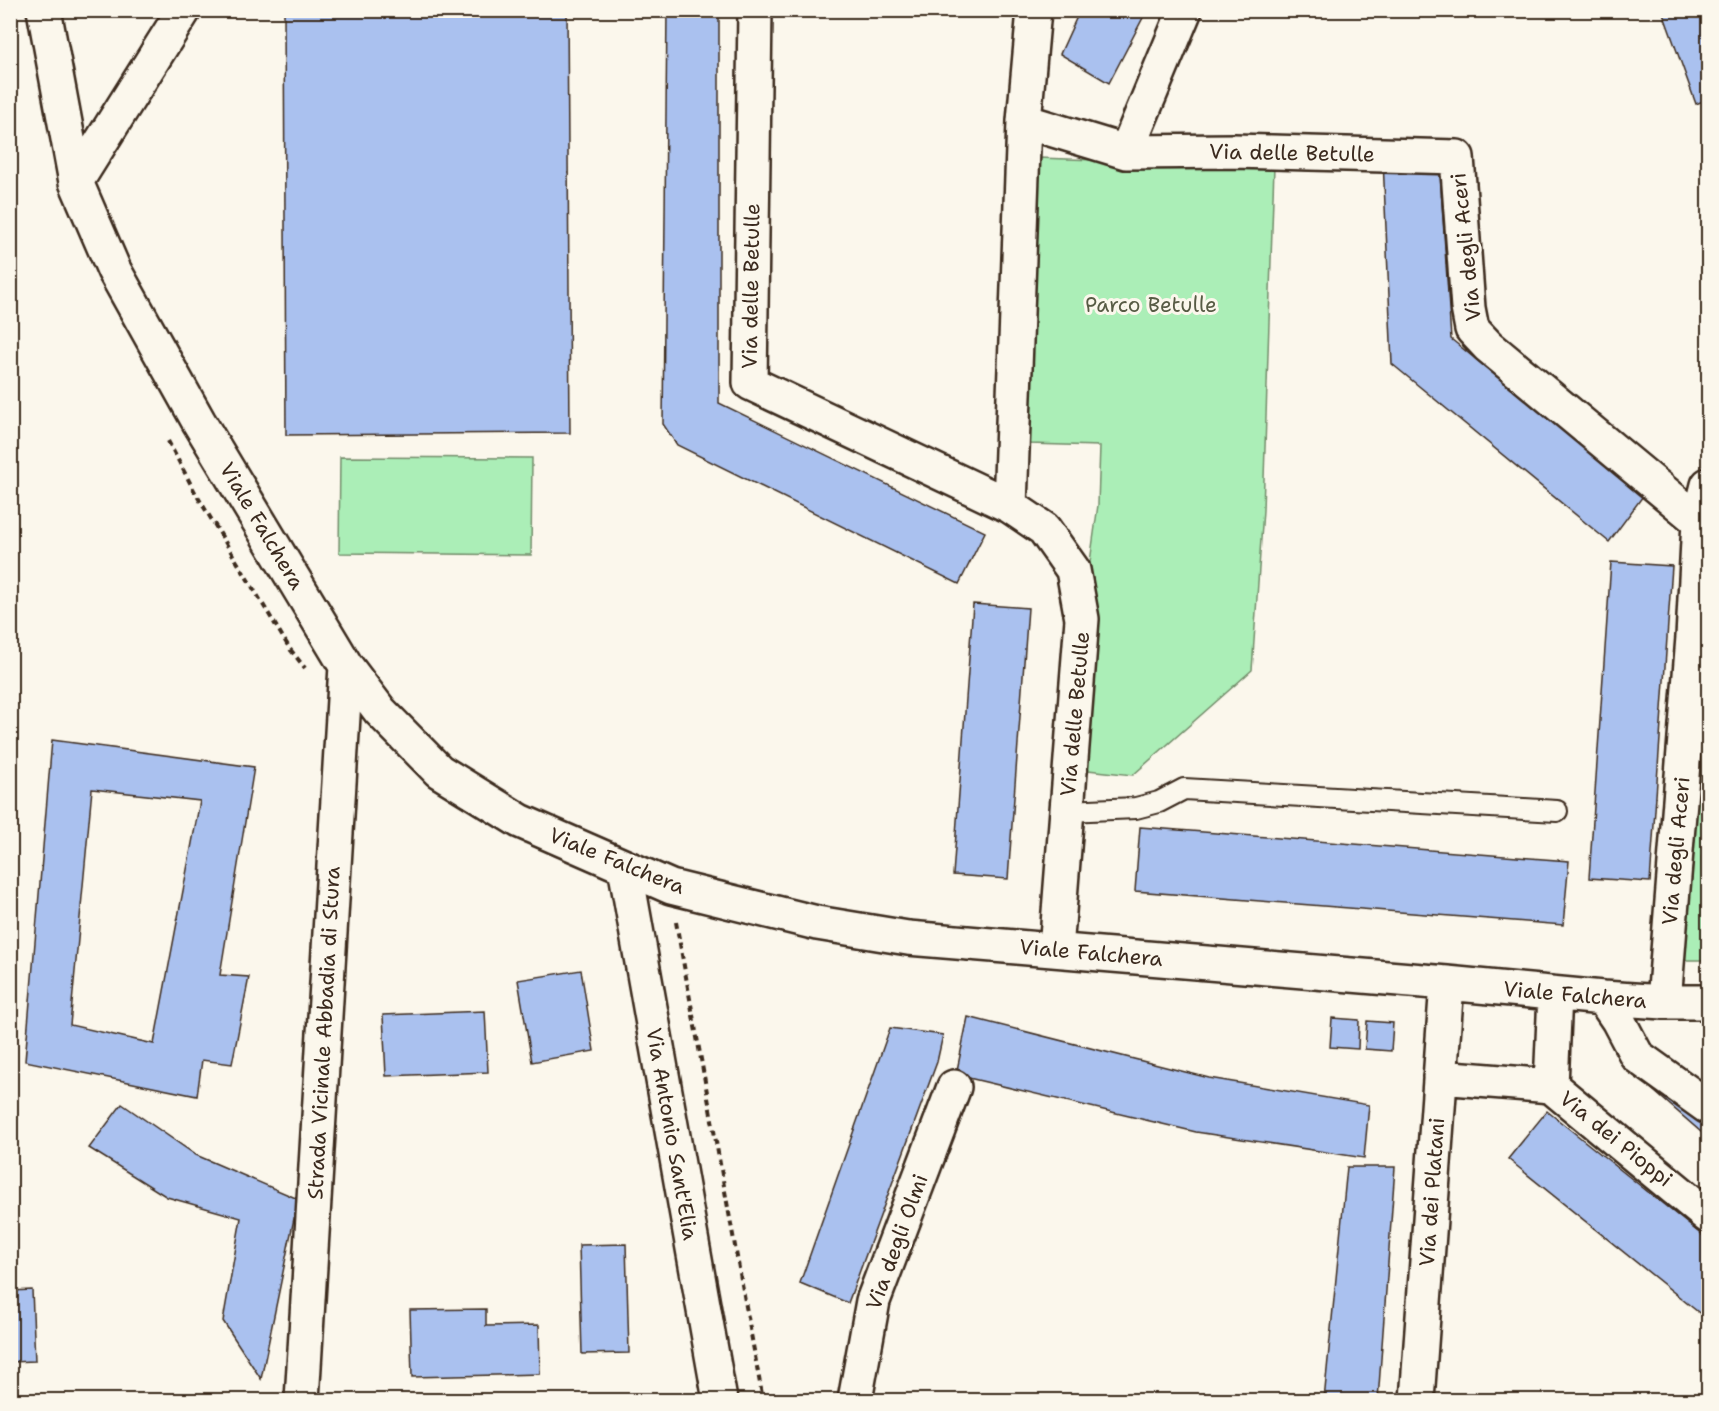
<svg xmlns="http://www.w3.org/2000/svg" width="1719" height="1411" font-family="'Shantell Sans',sans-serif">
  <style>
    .green { fill: #abeeb7; stroke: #738c6a; stroke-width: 1.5 }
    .building { fill: #aac1ef; stroke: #3b2a1e; stroke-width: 1.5; fill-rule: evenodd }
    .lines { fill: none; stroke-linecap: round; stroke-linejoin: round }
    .lane-casing { stroke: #3b2a1e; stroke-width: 24 }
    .street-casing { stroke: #3b2a1e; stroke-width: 38 }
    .path { stroke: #3b2a1e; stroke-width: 4; stroke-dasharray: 6 4.5; stroke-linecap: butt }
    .lane { stroke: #fbf7ec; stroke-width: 20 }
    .street { stroke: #fbf7ec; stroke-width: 33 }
    .labels { text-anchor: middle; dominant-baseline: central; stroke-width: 6; stroke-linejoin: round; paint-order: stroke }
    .street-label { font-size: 21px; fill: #3b2a1e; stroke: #fbf7ec }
    .park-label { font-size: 21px; fill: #575b44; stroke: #fbf7ec }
  </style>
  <rect width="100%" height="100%" fill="#fbf7ec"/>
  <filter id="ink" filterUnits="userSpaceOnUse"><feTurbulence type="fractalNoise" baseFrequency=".0167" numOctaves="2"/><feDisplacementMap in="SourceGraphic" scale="12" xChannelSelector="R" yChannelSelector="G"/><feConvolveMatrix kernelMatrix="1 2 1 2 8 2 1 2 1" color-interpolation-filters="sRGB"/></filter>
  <g filter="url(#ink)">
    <path class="green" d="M 1038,158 L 1274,166 L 1263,510 L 1252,670 L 1133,775 L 1070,768 L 1082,619 L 1098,505 L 1100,446 L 1029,444 Z
      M 340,457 L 532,458 L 531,555 L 339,553 Z
      M 1708,642 L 1708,856 L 1702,857 L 1705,923 L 1708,923 L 1708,960 L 1685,960 L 1692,830 Z"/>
    <path class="building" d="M 284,10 L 567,10 L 570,433 L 286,435 Z
      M 667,10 L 719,10 L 719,403 L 985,532 L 959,584 L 677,445 L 663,424 Z
      M 1080,10 L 1147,10 L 1109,83 L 1060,54 Z
      M 1662,10 L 1708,10 L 1708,99 L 1696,104 Z
      M 1439,158 L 1451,339 L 1643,496 L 1609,542 L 1392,364 L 1383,160 Z
      M 1611,562 L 1672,566 L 1650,882 L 1589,878 Z
      M 973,604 L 1028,608 L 1008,879 L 953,875 Z
      M 52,740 L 254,767 L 220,975 L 249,977 L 232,1064 L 202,1060 L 197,1096 L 25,1061 ZM 92,789 L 200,801 L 154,1044 L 70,1025 Z
      M 1140,827 L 1569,861 L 1563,925 L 1135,891 Z
      M 1708,856 L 1708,923 L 1705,924 L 1702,857 Z
      M 581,970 L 594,1051 L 532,1062 L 518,980 Z
      M 485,1011 L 488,1072 L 386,1076 L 383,1015 Z
      M 968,1017 L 1209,1078 L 1369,1105 L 1364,1158 L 1196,1132 L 956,1075 Z
      M 1332,1018 L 1359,1020 L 1358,1049 L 1330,1047 Z
      M 1367,1021 L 1393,1023 L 1391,1051 L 1365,1049 Z
      M 890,1028 L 943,1035 L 937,1062 L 848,1303 L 800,1283 Z
      M 1652,1067 L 1708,1117 L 1708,1138 L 1639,1078 Z
      M 122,1104 L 196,1155 L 298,1199 L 261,1379 L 223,1321 L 241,1218 L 167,1197 L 89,1148 Z
      M 1547,1111 L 1708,1240 L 1708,1320 L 1508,1159 Z
      M 1347,1167 L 1395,1167 L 1378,1400 L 1324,1400 Z
      M 626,1244 L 629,1353 L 582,1354 L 579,1245 Z
      M 32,1290 L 35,1361 L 10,1362 L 10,1291 Z
      M 486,1309 L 486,1326 L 539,1325 L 540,1374 L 412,1377 L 410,1310 Z"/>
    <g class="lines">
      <defs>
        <path id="lane" d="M 1067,811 L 1136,808 L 1159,802 L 1184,789 L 1557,811"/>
        <path id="street" d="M 44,10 L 76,182 L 114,270 L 199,422 L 346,666 L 380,711 L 439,771 L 520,821 L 671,887 L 817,923 L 908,938 L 1447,983 L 1603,998 L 1664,1002 L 1708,1002
          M 755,10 L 750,383 L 1010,506 L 1044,529 L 1073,570 L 1082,619 L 1056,950
          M 1024,121 L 1126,152 L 1185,10
          M 1126,152 L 1234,151 L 1457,157 L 1468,308 L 1472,329 L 1488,346 L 1699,521
          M 76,182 L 184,10
          M 1010,506 L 1024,121 L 1034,10
          M 625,867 L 720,1400
          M 1603,998 L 1618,1020 L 1637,1056 L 1708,1107
          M 1664,1002 L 1693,637 L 1699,521 L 1708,485
          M 1440,1077 L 1551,1086 L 1555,994
          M 1551,1086 L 1708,1216
          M 302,1400 L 346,666
          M 855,1400 L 873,1301 L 954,1087
          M 1417,1400 L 1447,983"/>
      </defs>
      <use href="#lane" class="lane-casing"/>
      <use href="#street" class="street-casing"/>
      <path class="path" d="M 168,441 L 196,494 L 290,649 L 305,668
        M 676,922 L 763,1400"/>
      <use href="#lane" class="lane"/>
      <use href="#street" class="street"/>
    </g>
  </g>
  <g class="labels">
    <g class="street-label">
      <text transform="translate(1292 153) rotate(1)">Via delle Betulle</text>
      <text transform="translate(1466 247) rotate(-96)">Via degli Aceri</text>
      <text transform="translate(751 286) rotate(-89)">Via delle Betulle</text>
      <text transform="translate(262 526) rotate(59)">Viale Falchera</text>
      <text transform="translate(1075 714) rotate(-85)">Via delle Betulle</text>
      <text transform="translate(1676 851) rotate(-85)">Via degli Aceri</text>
      <text transform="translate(617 861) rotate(22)">Viale Falchera</text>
      <text transform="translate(1091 953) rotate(5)">Viale Falchera</text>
      <text transform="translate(1575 995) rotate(5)">Viale Falchera</text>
      <text transform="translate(324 1033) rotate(-87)">Strada Vicinale Abbadia di Stura</text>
      <text transform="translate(672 1134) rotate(80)">Via Antonio Sant'Elia</text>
      <text transform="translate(1616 1139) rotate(39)">Via dei Pioppi</text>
      <text transform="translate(1432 1192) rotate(-86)">Via dei Platani</text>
      <text transform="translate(897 1242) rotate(-70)">Via degli Olmi</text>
    </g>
    <g class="park-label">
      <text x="1151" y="305">Parco Betulle</text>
    </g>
  </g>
  <rect width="1719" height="1411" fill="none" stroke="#fbf7ec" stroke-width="36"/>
  <rect x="18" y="18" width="1683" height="1375" fill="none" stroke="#3b2a1e" stroke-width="2" filter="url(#ink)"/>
</svg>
